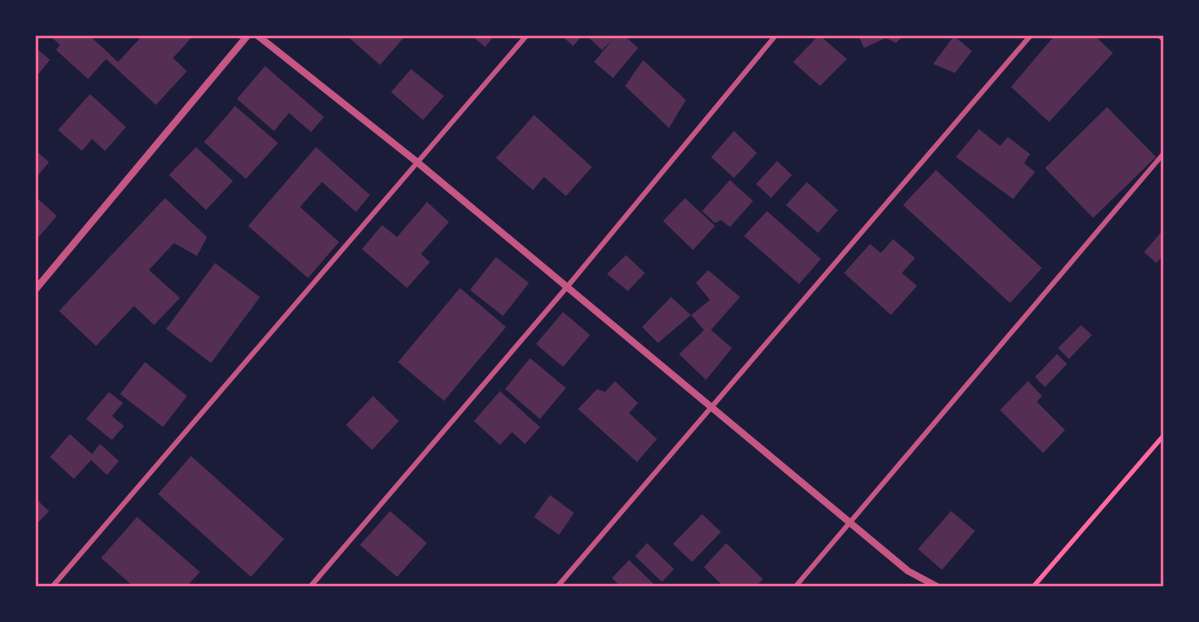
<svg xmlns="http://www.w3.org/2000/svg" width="1199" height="622" font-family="Manrope,sans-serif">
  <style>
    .building { fill: #542f53 }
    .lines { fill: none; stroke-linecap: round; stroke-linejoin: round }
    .path { stroke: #ff6b9d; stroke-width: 4.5 }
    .service { stroke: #c65784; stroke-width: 5 }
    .minor { stroke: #c65784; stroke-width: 7 }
    .neatline { fill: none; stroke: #ff6b9d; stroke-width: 2.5 }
  </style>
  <rect width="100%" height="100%" fill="#1b1b3a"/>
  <path class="building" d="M 49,35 L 89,35 L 118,62 L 143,35 L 194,35 L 173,58 L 187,71 L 156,105 L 106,59 L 88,79 L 56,50 L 60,45 Z
    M 346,35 L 406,35 L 380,65 Z
    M 471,35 L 495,35 L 485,47 Z
    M 561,35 L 583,35 L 573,46 Z
    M 586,35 L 624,35 L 638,48 L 613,78 L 594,62 L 613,39 L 602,50 Z
    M 819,35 L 847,59 L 820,86 L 793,62 Z
    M 858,35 L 904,35 L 896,43 L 886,38 L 864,48 Z
    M 1055,35 L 1094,35 L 1113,53 L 1049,122 L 1011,87 Z
    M 954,36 L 972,51 L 955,73 L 933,64 Z
    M 35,47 L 50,60 L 35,78 Z
    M 643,60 L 686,100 L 669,128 L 625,86 Z
    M 265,66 L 324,117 L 311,132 L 289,113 L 274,131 L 237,99 Z
    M 411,69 L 444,96 L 423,120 L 391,92 Z
    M 90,94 L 126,127 L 105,151 L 92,139 L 82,151 L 58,130 Z
    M 235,106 L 278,143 L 246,179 L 204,142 Z
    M 1107,107 L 1156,157 L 1093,218 L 1045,168 Z
    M 534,115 L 592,167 L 566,196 L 544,177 L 533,190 L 496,158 Z
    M 979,129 L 1000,146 L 1008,137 L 1030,154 L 1024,163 L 1035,172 L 1013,199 L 956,157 Z
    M 734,131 L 757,153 L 734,178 L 711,157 Z
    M 196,147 L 233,181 L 206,210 L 169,175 Z
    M 316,147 L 370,195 L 356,212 L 322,182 L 300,207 L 339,242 L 308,278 L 248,226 Z
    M 35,150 L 49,162 L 35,179 Z
    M 777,161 L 792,175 L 771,198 L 756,184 Z
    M 936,170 L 1042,268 L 1010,303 L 903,205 Z
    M 730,180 L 753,201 L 730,227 L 721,220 L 715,223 L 702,211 Z
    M 807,182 L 838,210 L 818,233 L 786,205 Z
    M 35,196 L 57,216 L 35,241 Z
    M 165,198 L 207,237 L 197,256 L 174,243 L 149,270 L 180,298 L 154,325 L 134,306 L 96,346 L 59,311 Z
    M 685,198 L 715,226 L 693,250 L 663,221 Z
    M 427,202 L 449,222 L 421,254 L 430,262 L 407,288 L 362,249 L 382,225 L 397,237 Z
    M 767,211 L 821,259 L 799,284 L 744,236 Z
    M 1164,229 L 1164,255 L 1156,263 L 1144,252 Z
    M 893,239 L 915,258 L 902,273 L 917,286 L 891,315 L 844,273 L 870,244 L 881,253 Z
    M 626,255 L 645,273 L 628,291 L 607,274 Z
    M 496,257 L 529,283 L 503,316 L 470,290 Z
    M 215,263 L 260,297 L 211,363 L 166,329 Z
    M 708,270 L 740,297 L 711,330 L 732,348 L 706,380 L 679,354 L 704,330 L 691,315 L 710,300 L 696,283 Z
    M 460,288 L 506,327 L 444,401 L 398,362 Z
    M 671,297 L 691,315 L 658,343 L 642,327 Z
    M 563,312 L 590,335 L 563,367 L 536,344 Z
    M 1081,325 L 1092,335 L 1069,359 L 1058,348 Z
    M 1057,354 L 1067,364 L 1045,387 L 1035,377 Z
    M 530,358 L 566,388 L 540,419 L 505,389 Z
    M 145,362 L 187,396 L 163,427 L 120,394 Z
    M 615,381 L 638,403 L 629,413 L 657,439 L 637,462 L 578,409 L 597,389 L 605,392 Z
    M 1028,381 L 1042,396 L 1037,402 L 1065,430 L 1043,453 L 1000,410 Z
    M 500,391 L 540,427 L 525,444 L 512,432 L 500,445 L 474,421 Z
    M 109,392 L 123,403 L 112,416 L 124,426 L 112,440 L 86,419 Z
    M 373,396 L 399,421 L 372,450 L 346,425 Z
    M 70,434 L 92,454 L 100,444 L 119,461 L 107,475 L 91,460 L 74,479 L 50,457 Z
    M 191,456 L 284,539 L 251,577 L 158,494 Z
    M 550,495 L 574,513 L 559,535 L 534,517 Z
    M 35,498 L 49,511 L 35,526 Z
    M 390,511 L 427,543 L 397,577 L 360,545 Z
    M 951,511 L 975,531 L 942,570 L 918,549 Z
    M 702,514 L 721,532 L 692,562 L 673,544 Z
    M 137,517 L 200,572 L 186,587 L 134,587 L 101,558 Z
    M 647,543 L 674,569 L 662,582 L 635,556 Z
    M 726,543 L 763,579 L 755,587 L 724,587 L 704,567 Z
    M 629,560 L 657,587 L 621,587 L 612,578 Z"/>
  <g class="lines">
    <path class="path" d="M 1033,587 L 1164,435"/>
    <path class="service" d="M 1159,35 L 1164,40
      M 52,587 L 527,35
      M 310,587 L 567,287 L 776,35
      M 557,587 L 1031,35
      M 795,587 L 1164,153"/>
    <path class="minor" d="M 257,35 L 417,162 L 908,571 L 938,587
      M 35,290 L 248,35"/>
  </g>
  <rect width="1199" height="622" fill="none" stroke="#1b1b3a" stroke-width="74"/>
  <rect x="37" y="37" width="1125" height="548" class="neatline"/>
</svg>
